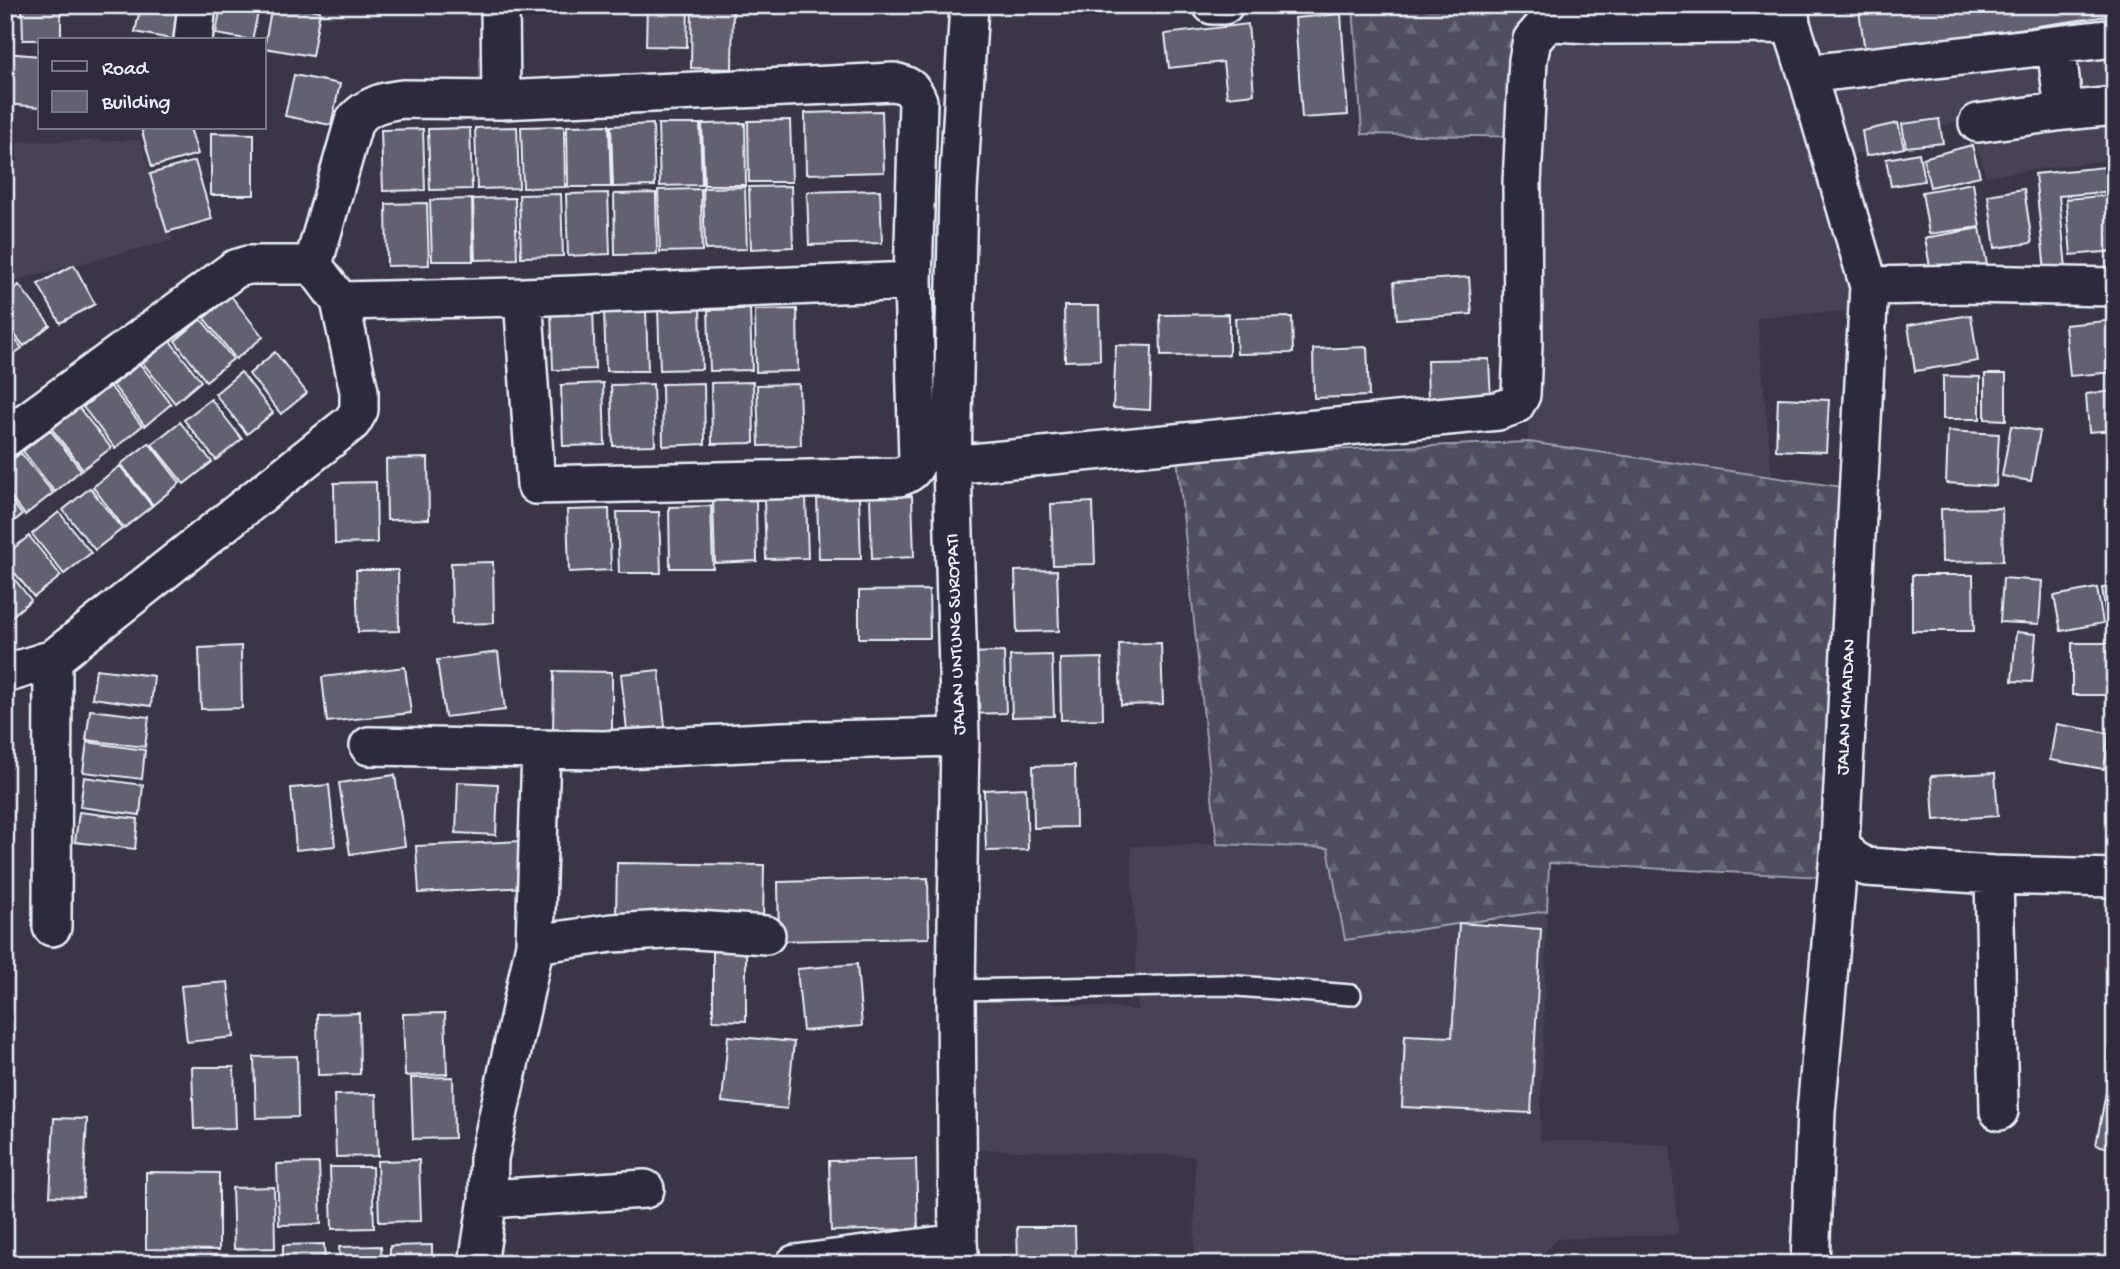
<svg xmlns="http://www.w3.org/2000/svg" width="2120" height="1269" font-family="'Gochi Hand',sans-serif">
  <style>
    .built { fill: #464354 }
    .forest { fill: url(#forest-firs); stroke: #9ca0ac; stroke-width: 2 }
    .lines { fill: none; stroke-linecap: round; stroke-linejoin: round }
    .stream { stroke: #a2a6b1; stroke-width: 10 }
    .building { fill: #636171; stroke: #e8f1f8; stroke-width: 2 }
    .lane-casing { stroke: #e8f1f8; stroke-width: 24 }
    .street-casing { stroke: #e8f1f8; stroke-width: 42 }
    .lane { stroke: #2f2a3d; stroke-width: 19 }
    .street { stroke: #2f2a3d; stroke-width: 37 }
    .labels { text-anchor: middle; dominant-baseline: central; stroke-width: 5; stroke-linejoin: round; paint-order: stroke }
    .street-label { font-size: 19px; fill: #e8f1f8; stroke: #2f2a3d }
  </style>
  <defs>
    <pattern id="forest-firs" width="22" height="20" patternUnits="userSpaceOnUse" patternTransform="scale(1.75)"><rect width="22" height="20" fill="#504e5f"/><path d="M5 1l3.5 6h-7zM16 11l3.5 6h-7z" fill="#696877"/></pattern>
  </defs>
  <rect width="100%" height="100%" fill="#3a3648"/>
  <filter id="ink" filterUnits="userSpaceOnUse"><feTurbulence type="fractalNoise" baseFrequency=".0143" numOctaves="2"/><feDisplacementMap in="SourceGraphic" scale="14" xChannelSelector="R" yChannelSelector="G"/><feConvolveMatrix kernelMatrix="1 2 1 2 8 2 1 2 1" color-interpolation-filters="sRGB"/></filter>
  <g filter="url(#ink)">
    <path class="built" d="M 1793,5 L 2115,5 L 2115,159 L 1986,176 L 1967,118 L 1839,160 L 1877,309 L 1757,317 L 1772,476 L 1528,442 L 1529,137 L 1549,14 Z
      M 140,140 L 173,240 L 5,283 L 5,142 Z
      M 1217,844 L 1328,848 L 1345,940 L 1547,911 L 1540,1140 L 1670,1145 L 1678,1234 L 1558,1239 L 1532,1264 L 1195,1264 L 1195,1156 L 967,1149 L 967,995 L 1138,1010 L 1131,846 Z"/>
    <path class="forest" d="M 1353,5 L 1547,5 L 1529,137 L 1362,134 Z
      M 1528,442 L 1870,491 L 1843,878 L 1549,863 L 1547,911 L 1345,940 L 1328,848 L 1217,844 L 1177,456 Z"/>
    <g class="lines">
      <path class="stream" d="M 1839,6 L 1845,5"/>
    </g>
    <path class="building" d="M 22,5 L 61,5 L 61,40 L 23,40 Z
      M 141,5 L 184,5 L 176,40 L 135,32 Z
      M 221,5 L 259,8 L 252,40 L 216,34 Z
      M 272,5 L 288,5 L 320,11 L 312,56 L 264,48 Z
      M 647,5 L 688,5 L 687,47 L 646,46 Z
      M 692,5 L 733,5 L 732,69 L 691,68 Z
      M 857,5 L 899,5 L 899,8 L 857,9 Z
      M 1902,5 L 2115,5 L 2115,15 L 1865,51 L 1859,11 Z
      M 1341,14 L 1348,115 L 1302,118 L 1295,18 Z
      M 1248,24 L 1254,94 L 1227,97 L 1223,62 L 1169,68 L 1165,34 Z
      M 5,53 L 40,56 L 40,107 L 5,104 Z
      M 294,75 L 340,84 L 331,125 L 285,116 Z
      M 882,111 L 884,172 L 806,174 L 805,113 Z
      M 1939,119 L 1943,143 L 1906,147 L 1902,124 Z
      M 790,120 L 792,182 L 749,182 L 748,121 Z
      M 745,123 L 746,185 L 704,185 L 702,124 Z
      M 1898,123 L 1904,148 L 1866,156 L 1862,131 Z
      M 653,124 L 655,186 L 613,187 L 611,126 Z
      M 658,124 L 700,124 L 702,185 L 660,186 Z
      M 609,125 L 611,187 L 568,187 L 567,126 Z
      M 564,126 L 565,187 L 523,188 L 521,127 Z
      M 517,127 L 519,188 L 477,189 L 475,128 Z
      M 141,128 L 190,128 L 198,154 L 152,167 Z
      M 470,128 L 472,189 L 430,190 L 428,129 Z
      M 423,129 L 425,190 L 383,191 L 381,130 Z
      M 211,133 L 254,134 L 254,195 L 211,195 Z
      M 1972,145 L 1980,176 L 1930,187 L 1923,158 Z
      M 1919,153 L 1924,181 L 1891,186 L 1886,159 Z
      M 195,161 L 212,219 L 167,232 L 150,174 Z
      M 2115,166 L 2115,191 L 2059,196 L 2067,279 L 2046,281 L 2035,174 Z
      M 1973,183 L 1980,227 L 1929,234 L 1922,192 Z
      M 791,186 L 793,247 L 751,249 L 749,187 Z
      M 745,187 L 747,249 L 705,250 L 703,188 Z
      M 701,189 L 702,251 L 660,252 L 658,190 Z
      M 2024,189 L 2032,243 L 1995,248 L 1988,195 Z
      M 880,190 L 882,243 L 809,245 L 807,192 Z
      M 608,193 L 610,254 L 568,256 L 566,194 Z
      M 656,193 L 657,254 L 615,255 L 614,194 Z
      M 561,194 L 563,256 L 521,257 L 519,195 Z
      M 2115,195 L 2115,251 L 2071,255 L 2066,199 Z
      M 515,198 L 517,259 L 475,260 L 473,199 Z
      M 472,199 L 473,261 L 432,261 L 430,200 Z
      M 427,203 L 429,265 L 387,266 L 386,204 Z
      M 1980,228 L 1988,270 L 1932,279 L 1925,238 Z
      M 74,265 L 95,304 L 60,323 L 38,284 Z
      M 1469,277 L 1472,314 L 1397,319 L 1394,282 Z
      M 19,285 L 50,325 L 24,346 L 5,323 L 5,296 Z
      M 231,296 L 263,337 L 236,359 L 204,318 Z
      M 1064,306 L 1099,306 L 1100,360 L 1065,361 Z
      M 593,308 L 595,369 L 553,370 L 551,309 Z
      M 700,308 L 702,369 L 660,370 L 658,309 Z
      M 646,309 L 648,371 L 606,371 L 604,310 Z
      M 750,309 L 752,370 L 710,371 L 708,310 Z
      M 797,309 L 798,371 L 756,372 L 755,310 Z
      M 1229,314 L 1229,355 L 1161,356 L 1160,315 Z
      M 1971,315 L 1978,361 L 1915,371 L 1908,325 Z
      M 1292,317 L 1293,353 L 1237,354 L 1235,318 Z
      M 201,319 L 233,359 L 206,381 L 175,341 Z
      M 2115,320 L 2115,372 L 2070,376 L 2065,325 Z
      M 5,327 L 22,348 L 5,360 Z
      M 170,341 L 201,381 L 175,403 L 143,363 Z
      M 1116,345 L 1152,346 L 1150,410 L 1113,408 Z
      M 1367,347 L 1369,396 L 1314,398 L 1313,349 Z
      M 275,352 L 307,393 L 281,414 L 249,374 Z
      M 1489,359 L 1491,401 L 1428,402 L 1427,360 Z
      M 140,364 L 171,404 L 145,426 L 113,385 Z
      M 241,372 L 273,413 L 247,434 L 215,394 Z
      M 1985,374 L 2006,374 L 2006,420 L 1985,419 Z
      M 1943,376 L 1980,377 L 1980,419 L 1943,419 Z
      M 753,382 L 754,443 L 712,444 L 711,383 Z
      M 603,383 L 605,445 L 563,446 L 561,385 Z
      M 704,383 L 705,444 L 663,446 L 662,384 Z
      M 653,384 L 655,445 L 613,446 L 611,385 Z
      M 799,384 L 801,445 L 759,446 L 757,385 Z
      M 110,386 L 142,426 L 115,448 L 83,407 Z
      M 2115,391 L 2115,430 L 2089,432 L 2086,394 Z
      M 1778,398 L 1829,400 L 1826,452 L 1776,450 Z
      M 211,399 L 242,439 L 216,460 L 184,420 Z
      M 79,408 L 111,448 L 83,469 L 52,429 Z
      M 180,422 L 212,462 L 184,484 L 152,444 Z
      M 2011,426 L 2040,431 L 2031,481 L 2002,476 Z
      M 50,430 L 81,470 L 55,492 L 23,451 Z
      M 1948,431 L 1999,434 L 1996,486 L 1946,483 Z
      M 149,443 L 180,483 L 153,505 L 121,464 Z
      M 21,453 L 53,493 L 25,515 L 5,489 L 5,465 Z
      M 428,458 L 429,519 L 387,520 L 386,459 Z
      M 120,466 L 152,506 L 124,528 L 93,487 Z
      M 376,482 L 377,543 L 335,544 L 334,483 Z
      M 90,488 L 122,529 L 95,550 L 63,510 Z
      M 5,493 L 22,515 L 5,528 Z
      M 912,496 L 914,557 L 872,559 L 870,497 Z
      M 806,497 L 808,558 L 766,559 L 764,498 Z
      M 859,497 L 861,559 L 819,559 L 817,498 Z
      M 756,500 L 757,561 L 715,563 L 713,501 Z
      M 1093,502 L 1095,564 L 1053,565 L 1051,504 Z
      M 711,506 L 713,568 L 670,568 L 669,507 Z
      M 2002,508 L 2003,561 L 1942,562 L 1941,509 Z
      M 609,509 L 611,570 L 569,572 L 567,510 Z
      M 59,512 L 91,553 L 64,574 L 32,534 Z
      M 617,512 L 659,512 L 661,573 L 619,573 Z
      M 29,536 L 61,576 L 34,597 L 5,561 L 5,555 Z
      M 493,562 L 494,623 L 452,624 L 451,563 Z
      M 5,567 L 31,600 L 5,622 Z
      M 356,570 L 398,570 L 399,631 L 358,632 Z
      M 1057,570 L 1059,631 L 1017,632 L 1015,571 Z
      M 1912,575 L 1973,575 L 1974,631 L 1912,631 Z
      M 2003,578 L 2042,581 L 2039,624 L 2000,622 Z
      M 2115,587 L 2115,623 L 2107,624 L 2102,588 Z
      M 2097,588 L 2103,623 L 2061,631 L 2054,596 Z
      M 929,590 L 930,638 L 859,638 L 859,591 Z
      M 2016,632 L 2036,634 L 2032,682 L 2012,681 Z
      M 1161,643 L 1163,704 L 1121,705 L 1119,644 Z
      M 2072,643 L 2115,643 L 2115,695 L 2072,695 Z
      M 241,646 L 242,708 L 201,709 L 199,648 Z
      M 498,652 L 505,710 L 445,717 L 437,660 Z
      M 1004,652 L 1006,713 L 964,714 L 962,653 Z
      M 1052,655 L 1054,716 L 1012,717 L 1010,656 Z
      M 1102,658 L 1103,719 L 1061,720 L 1060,659 Z
      M 405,667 L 411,713 L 327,722 L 322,677 Z
      M 96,669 L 154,676 L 151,706 L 92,698 Z
      M 659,670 L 666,736 L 628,740 L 621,674 Z
      M 554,671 L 612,672 L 612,733 L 553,732 Z
      M 90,710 L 149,717 L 145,747 L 86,740 Z
      M 2056,724 L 2109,733 L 2104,769 L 2050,760 Z
      M 87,742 L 145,750 L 142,779 L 83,772 Z
      M 1075,765 L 1076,827 L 1034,828 L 1033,766 Z
      M 1995,773 L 1998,816 L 1934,820 L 1931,776 Z
      M 395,775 L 405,846 L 350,854 L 339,783 Z
      M 84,777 L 143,785 L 140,815 L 80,807 Z
      M 458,782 L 498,784 L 496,835 L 456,833 Z
      M 329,785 L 335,846 L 296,850 L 291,788 Z
      M 1026,788 L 1028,850 L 986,851 L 984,790 Z
      M 79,812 L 138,819 L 135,849 L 75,842 Z
      M 522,841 L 525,887 L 419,893 L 416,846 Z
      M 617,863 L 764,865 L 763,921 L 616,918 Z
      M 928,878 L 929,938 L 779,941 L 778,882 Z
      M 1459,923 L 1541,929 L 1531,1113 L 1402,1107 L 1405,1035 L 1452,1037 Z
      M 713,946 L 746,947 L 746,1021 L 713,1020 Z
      M 857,964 L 862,1026 L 803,1031 L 797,969 Z
      M 228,982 L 234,1037 L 187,1042 L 181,986 Z
      M 359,1013 L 360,1074 L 318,1075 L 317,1014 Z
      M 445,1013 L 447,1074 L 405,1076 L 403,1014 Z
      M 728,1036 L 794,1042 L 787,1109 L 722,1102 Z
      M 2115,1045 L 2115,1149 L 2096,1145 Z
      M 297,1056 L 298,1117 L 256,1118 L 254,1057 Z
      M 192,1067 L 234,1067 L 236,1128 L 194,1129 Z
      M 453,1077 L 454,1138 L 413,1139 L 411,1078 Z
      M 376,1094 L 378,1156 L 336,1157 L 334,1095 Z
      M 54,1118 L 87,1119 L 83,1197 L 50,1196 Z
      M 916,1159 L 918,1229 L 831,1231 L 829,1161 Z
      M 419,1160 L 421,1221 L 379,1222 L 377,1161 Z
      M 319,1163 L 321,1224 L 279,1225 L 277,1164 Z
      M 330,1167 L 372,1167 L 374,1228 L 332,1229 Z
      M 146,1172 L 219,1173 L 219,1250 L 146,1249 Z
      M 274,1187 L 275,1248 L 234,1249 L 232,1188 Z
      M 1017,1227 L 1075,1227 L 1076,1264 L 1018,1264 Z
      M 324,1244 L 325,1264 L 283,1264 L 283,1245 Z
      M 432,1245 L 432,1264 L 390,1264 L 390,1246 Z
      M 381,1246 L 382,1264 L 340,1264 L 339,1247 Z"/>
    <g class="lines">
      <defs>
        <path id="lane" d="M 956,990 L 1225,985 L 1351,995"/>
        <path id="street" d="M 500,5 L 501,100
          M 1212,5 L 1224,5
          M 1789,5 L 1791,24 L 1807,74 L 1869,286 L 1840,843 L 1851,858 L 1866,867 L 1994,875 L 2115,878
          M 193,40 L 197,5
          M 2056,45 L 2064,111 L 2115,106
          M 1807,74 L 2115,38
          M 1978,123 L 2064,111
          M 1869,286 L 1967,284 L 2115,287
          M 340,301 L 523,297 L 913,281
          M 5,438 L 235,269 L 248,265 L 313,265
          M 952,465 L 1498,411 L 1515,405 L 1521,395 L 1523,344 L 1522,183 L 1528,60 L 1532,40 L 1544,26 L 1554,22 L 1607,25 L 1791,24
          M 5,674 L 53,659 L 352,422 L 359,410 L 359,391 L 340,301 L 313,265 L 354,121 C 367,105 385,101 404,99 L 501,100 L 894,82 C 907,85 913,88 918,101 L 913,281 L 918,460 C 914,470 909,474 899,477 L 536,485 L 523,297
          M 369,746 L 541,749
          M 1994,875 L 1999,1111
          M 52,927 L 53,659
          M 535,944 L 612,933 L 683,929 L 766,935
          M 488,1199 L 645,1189
          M 478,1264 L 488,1199 L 489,1158 L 535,944 L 541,749 L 604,750 L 782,741 L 960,737
          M 795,1264 L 958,1243
          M 960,1264 L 958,1243 L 956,990 L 960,737 L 952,465 L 958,191 L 969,5
          M 1810,1264 L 1816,1112 L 1840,843"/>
      </defs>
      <use href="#lane" class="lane-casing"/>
      <use href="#street" class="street-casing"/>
      <use href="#lane" class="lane"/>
      <use href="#street" class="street"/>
    </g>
  </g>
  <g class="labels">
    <g class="street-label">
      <text transform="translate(957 634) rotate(-92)">JALAN UNTUNG SUROPATI</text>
      <text transform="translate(1847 707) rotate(-87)">JALAN KIMAIDAN</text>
    </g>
  </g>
  <rect width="2120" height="1269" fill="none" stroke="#2f2a3d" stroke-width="28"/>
  <rect x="14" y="14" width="2092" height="1241" fill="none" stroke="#e8f1f8" stroke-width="2.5" filter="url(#ink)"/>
  <rect x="38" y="38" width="228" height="91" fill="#2f2a3d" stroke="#797a88" stroke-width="2"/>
  <rect x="52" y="61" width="35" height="10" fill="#2f2a3d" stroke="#797a88" stroke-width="2"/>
  <text x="102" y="74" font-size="21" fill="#e8f1f8">Road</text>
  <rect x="52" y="91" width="35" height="21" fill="#636171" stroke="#797a88" stroke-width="2"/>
  <text x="102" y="108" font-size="21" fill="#e8f1f8">Building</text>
</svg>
